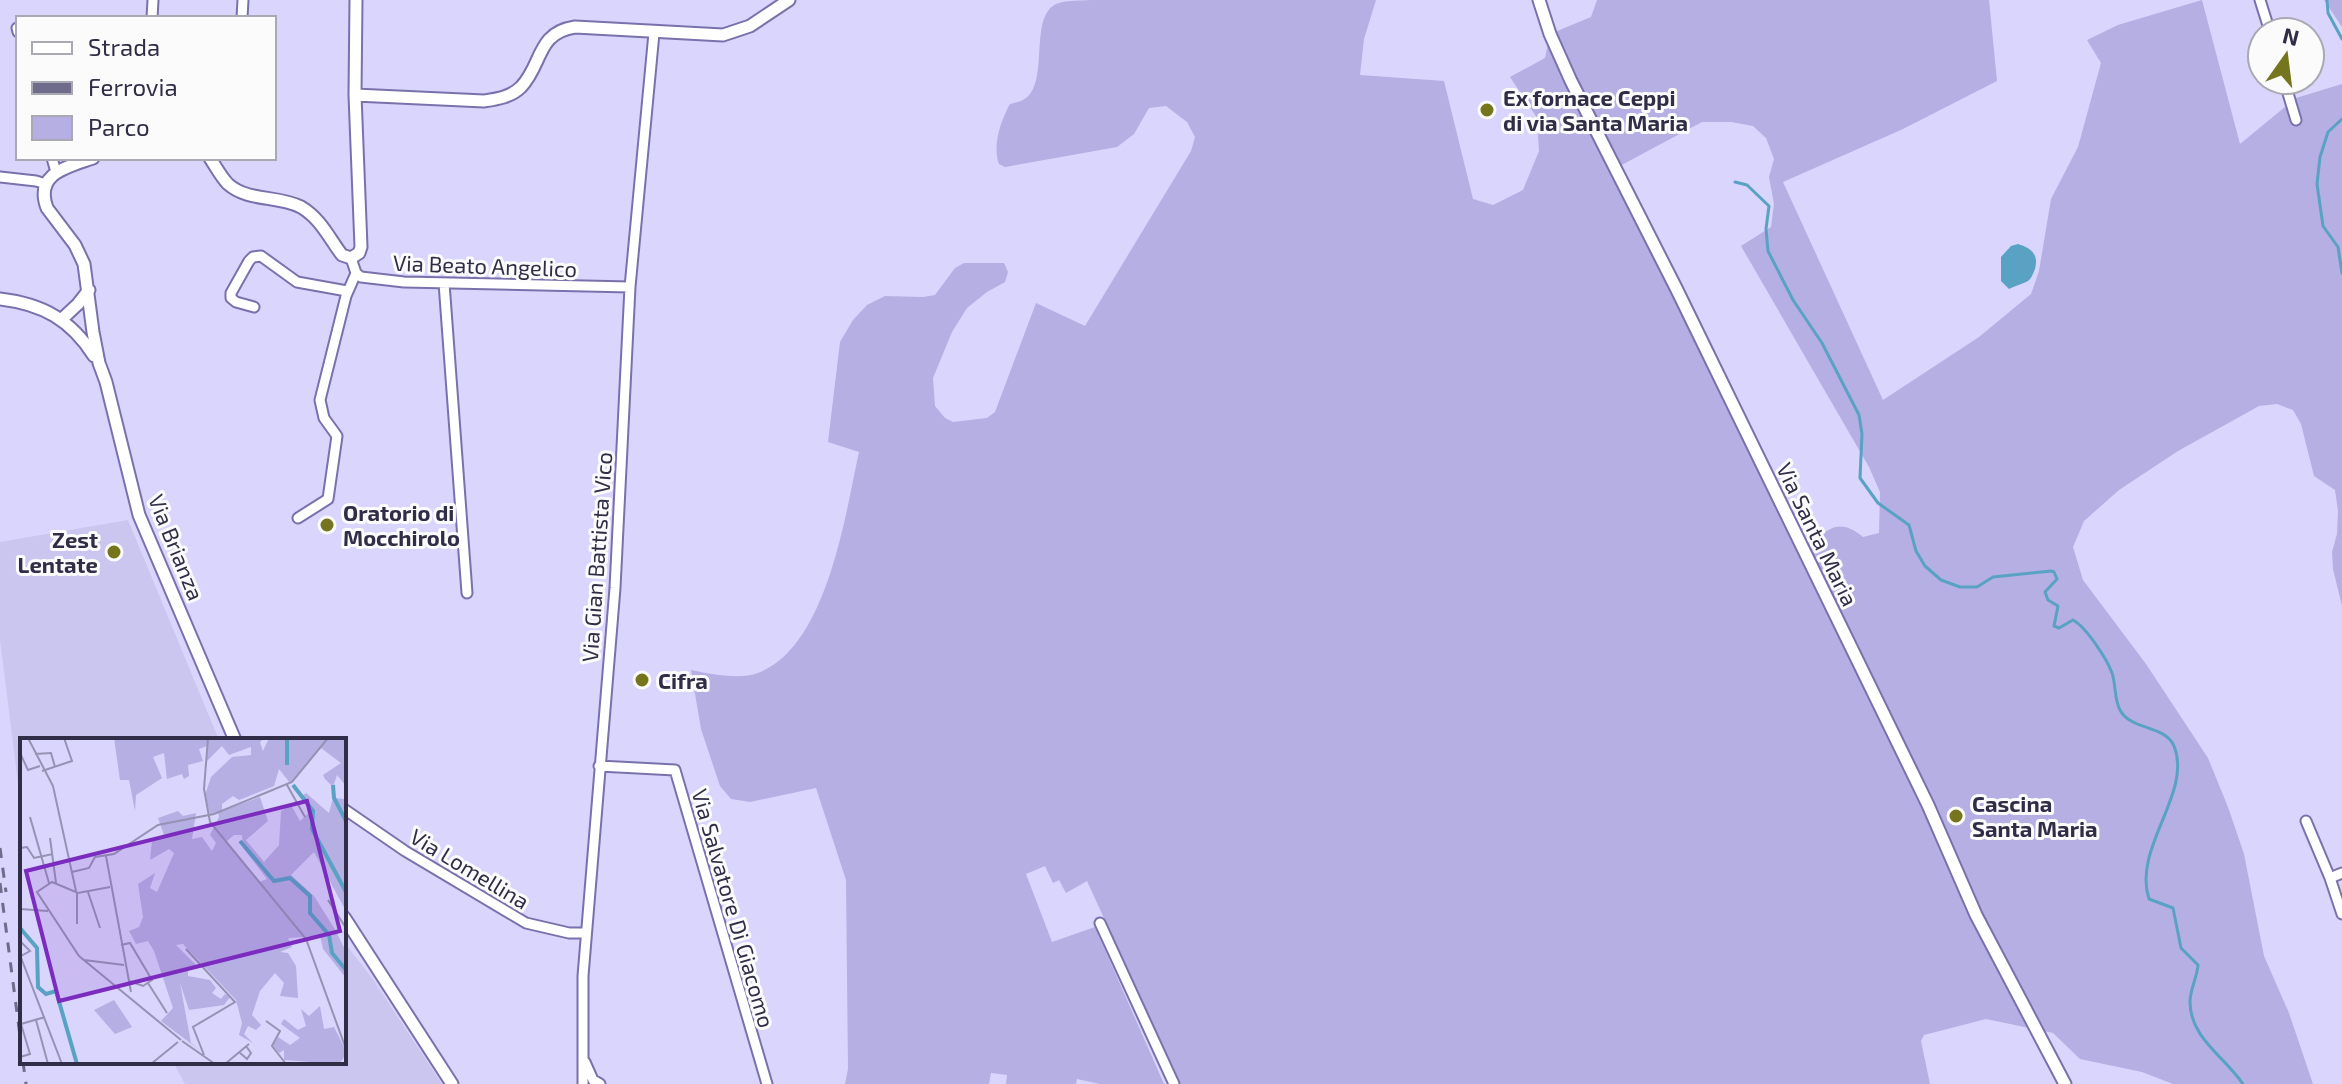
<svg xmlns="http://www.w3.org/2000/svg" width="2342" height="1084" font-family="'Exo 2',sans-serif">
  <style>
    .built { fill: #cbc6f0 }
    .green { fill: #b5afe4; fill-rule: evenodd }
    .water { fill: #59a2c4 }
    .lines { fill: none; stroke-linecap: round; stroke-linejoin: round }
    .stream { stroke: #59a2c4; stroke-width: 3 }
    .minor-casing { stroke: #7971ac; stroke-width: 13 }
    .tertiary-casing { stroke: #7971ac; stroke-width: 15 }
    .minor { stroke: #fff; stroke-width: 9 }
    .tertiary { stroke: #fff; stroke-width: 11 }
    .rail { stroke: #6f6b8a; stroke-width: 3; stroke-dasharray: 10 10; stroke-linecap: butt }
    .poi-dot { fill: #74751c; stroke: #fbfbfb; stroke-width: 3 }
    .labels { text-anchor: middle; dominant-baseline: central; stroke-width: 6; stroke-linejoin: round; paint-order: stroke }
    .poi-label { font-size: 22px; font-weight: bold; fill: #312d47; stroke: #fbfbfb; text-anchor: start }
    .street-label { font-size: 22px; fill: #312d47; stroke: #fbfbfb }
    .inset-river { fill: none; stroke: #59a2c4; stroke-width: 4 }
    .inset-road { fill: none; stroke: #9692b4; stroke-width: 2 }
    .view { fill: #7b2cbf; fill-opacity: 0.15; stroke: #7b2cbf; stroke-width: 4 }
    .inset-edge { fill: none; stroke: #312d47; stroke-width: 4 }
  </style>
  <rect width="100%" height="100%" fill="#d9d5fc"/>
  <path class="built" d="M 128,520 L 219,740 L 22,740 L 22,815 L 0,640 L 0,542 Z
    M 344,942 L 372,978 L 442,1084 L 185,1084 L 173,1062 L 344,1062 Z"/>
  <path class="green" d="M 1091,0 L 1376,0 L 1364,39 L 1360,75 L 1444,81 L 1473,199 L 1493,205 L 1523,190 L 1539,151 L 1537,118 L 1510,77 L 1545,58 L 1550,34 L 1591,17 L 1597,0 L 1989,0 L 1997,81 L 1903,129 L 1783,182 L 1883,400 L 1979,337 L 2031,294 L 2039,271 L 2051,199 L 2078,147 L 2101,63 L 2087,40 L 2118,25 L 2202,0 L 2240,144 L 2296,98 L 2342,84 L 2342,606 L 2333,569 L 2332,552 L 2337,534 L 2338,511 L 2335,490 L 2314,476 L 2301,424 L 2293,410 L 2277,404 L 2259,406 L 2178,451 L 2119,490 L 2084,521 L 2073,547 L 2083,580 L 2146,664 L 2208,758 L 2228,807 L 2244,854 L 2264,956 L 2289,1013 L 2313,1084 L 2173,1084 L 2142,1072 L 2080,1059 L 2053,1033 L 1986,1019 L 1924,1035 L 1921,1041 L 1930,1084 L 1180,1084 L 1087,881 L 1066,893 L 1059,880 L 1053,883 L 1045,866 L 1026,874 L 1052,942 L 1095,927 L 1164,1084 L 1100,1084 L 1077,1079 L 1076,1084 L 1006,1084 L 1007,1075 L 991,1073 L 989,1084 L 845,1084 L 848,1069 L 846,880 L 816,788 L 750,802 L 731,799 L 720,786 L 701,729 L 691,670 C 709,674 740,680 758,673 C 827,647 845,516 859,452 L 828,442 L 840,342 L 853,320 L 867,305 L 885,296 L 923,297 L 935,295 L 955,268 L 964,263 L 1004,263 L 1008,272 L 1005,282 L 987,292 L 967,308 L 952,332 L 933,378 L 935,406 L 945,418 L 953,422 L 987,418 L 995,412 L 1036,303 L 1085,326 L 1191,151 L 1195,137 L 1187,122 L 1166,106 L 1149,108 L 1134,134 L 1117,147 L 1005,167 L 999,164 C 992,146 1001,120 1010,104 C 1014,103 1019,102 1023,100 C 1052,85 1026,13 1059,3 C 1068,0 1081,1 1091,0 ZM 1702,122 L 1731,122 L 1753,126 L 1766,138 L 1774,159 L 1769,177 L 1774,204 L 1771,227 L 1741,246 L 1869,467 L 1880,492 L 1879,533 L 1863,537 C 1836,515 1827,532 1803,549 L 1616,168 Z
    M 2324,0 L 2342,0 L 2342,27 Z"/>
  <path class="water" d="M 2018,244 C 2031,248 2039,254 2035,269 C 2033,273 2032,278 2028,281 C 2023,284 2014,286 2009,289 L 2001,281 L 2001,257 L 2011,246 Z"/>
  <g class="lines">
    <path class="stream" d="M 2327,0 L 2328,13 L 2342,39
      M 2342,119 L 2328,132 L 2320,157 L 2317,184 L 2323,226 L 2338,247 L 2342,273
      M 1735,182 L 1747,185 L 1769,206 L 1766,229 L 1768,251 L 1793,300 L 1822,343 L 1859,415 L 1862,434 L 1860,478 L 1878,503 L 1909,525 L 1916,551 L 1925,566 L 1941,580 L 1960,587 L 1977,587 L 1993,577 L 2051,571 L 2054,572 L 2057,579 L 2045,592 L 2048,600 L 2058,606 L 2054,626 L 2059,628 L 2073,620 C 2086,627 2107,659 2112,673 C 2116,684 2114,699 2120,710 C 2130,730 2165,725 2174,746 C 2193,793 2132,848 2149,899 L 2173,908 L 2181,948 L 2198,965 C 2197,978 2190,989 2190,1002 C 2190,1038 2225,1057 2243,1084"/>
    <defs>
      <path id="minor" d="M 2260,0 L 2270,32
        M 152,18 L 153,0
        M 242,18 L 243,0
        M 17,28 L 18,32
        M 2284,80 L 2296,120
        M 52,158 L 56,172
        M 0,177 L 36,181 L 46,184
        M 351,258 L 356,273 L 361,277 L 404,282 L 630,287
        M 444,283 L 467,593
        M 254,307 L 236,302 L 231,298 L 231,293 L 249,261 L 253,257 L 261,256 L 297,282 L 347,291
        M 298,518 L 328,499 L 337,436 L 324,418 L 320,400 L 346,296 L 356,273
        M 599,766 L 675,770 L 767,1084
        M 344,809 L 405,851 L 526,923 L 569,933 L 586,933
        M 2306,821 L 2330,878 L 2342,914
        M 2330,878 L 2342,873
        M 1100,923 L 1174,1084
        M 585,1062 L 593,1080 L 600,1084
        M 583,1084 L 583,976 L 615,588 L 630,287 L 654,33"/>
      <path id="tertiary" d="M 1539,0 L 1550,34 L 1571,81 L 1677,290 L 1928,805 L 1976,915 L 2065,1084
        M 355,95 L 484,101 C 497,99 511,97 521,87 C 543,64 536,33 575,27 L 723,35 L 750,26 L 789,0
        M 93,158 C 68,167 34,173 47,208 L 75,245 L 84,264 L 93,332 L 99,363 L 106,382 L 139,515 L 235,740
        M 210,158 C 216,167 221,177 228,184 C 248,202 278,195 301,207 C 321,219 329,238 342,255 L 351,258 L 359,253 L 361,247 L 355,95 L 356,0
        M 0,299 C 43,304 71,320 94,356
        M 62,319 L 78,304 L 89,290
        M 344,917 L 452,1084"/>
    </defs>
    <use href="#minor" class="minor-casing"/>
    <use href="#tertiary" class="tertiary-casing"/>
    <use href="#minor" class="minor"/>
    <use href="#tertiary" class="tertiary"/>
    <path class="rail" d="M 0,848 L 6,892
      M 0,883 L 22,1051
      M 23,1062 L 26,1084"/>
  </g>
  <g class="poi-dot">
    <circle cx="1487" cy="110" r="8"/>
    <circle cx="327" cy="525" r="8"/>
    <circle cx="114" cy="552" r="8"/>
    <circle cx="642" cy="680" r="8"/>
    <circle cx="1956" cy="816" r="8"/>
  </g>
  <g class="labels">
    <g class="poi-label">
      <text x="1503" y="97">Ex fornace Ceppi<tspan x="1503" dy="25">di via Santa Maria</tspan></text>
      <text x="343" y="512">Oratorio di<tspan x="343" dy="25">Mocchirolo</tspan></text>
      <text x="98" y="539" text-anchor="end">Zest<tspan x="98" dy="25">Lentate</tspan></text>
      <text x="658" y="680">Cifra</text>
      <text x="1972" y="803">Cascina<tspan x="1972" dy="25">Santa Maria</tspan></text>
    </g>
    <g class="street-label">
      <text transform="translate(485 265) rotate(2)">Via Beato Angelico</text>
      <text transform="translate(1818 534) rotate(64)">Via Santa Maria</text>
      <text transform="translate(177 547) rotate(68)">Via Brianza</text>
      <text transform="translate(596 557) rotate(-86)">Via Gian Battista Vico</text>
      <text transform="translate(470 868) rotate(31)">Via Lomellina</text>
      <text transform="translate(734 908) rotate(74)">Via Salvatore Di Giacomo</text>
    </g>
  </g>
  <g transform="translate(20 738)">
    <rect width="326" height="326" fill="#d9d5fc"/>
    <path d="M 94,0 L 245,0 L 240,4 L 243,13 L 249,0 L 326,0 L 326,48 L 317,37 L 313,49 L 305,41 L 303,37 L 321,25 L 301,10 L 270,45 L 259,31 L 254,48 L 219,62 L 213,58 L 202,66 L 202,73 L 240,59 L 248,83 L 226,102 L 244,124 L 259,107 L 261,73 L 271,67 L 280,83 L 292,72 L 281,59 L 286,55 L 309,75 L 313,60 L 326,61 L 326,173 L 294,114 L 271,137 L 294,158 L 316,193 L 326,214 L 326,240 L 303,211 L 300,198 L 268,200 L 272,209 L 260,214 L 268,215 L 276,228 L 278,260 L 260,258 L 264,245 L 255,235 L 240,253 L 232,277 L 241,287 L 236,292 L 228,288 L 224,296 L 233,305 L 219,297 L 222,285 L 216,262 L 163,206 L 156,207 L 179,230 L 168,230 L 168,238 L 190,242 L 196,250 L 192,255 L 201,261 L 205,256 L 210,259 L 204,267 L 169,272 L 160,245 L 171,305 L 182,314 L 141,283 L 153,270 L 134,213 L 128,203 L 116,206 L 109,193 L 119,189 L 123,179 L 118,146 L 135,135 L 130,150 L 137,154 L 154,115 L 149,111 L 130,122 L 132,102 L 144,97 L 138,80 L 158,73 L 163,78 L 176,75 L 172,101 L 182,99 L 192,113 L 196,105 L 190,97 L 199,79 L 198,74 L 190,76 L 185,57 L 191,39 L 212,19 L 231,17 L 231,9 L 209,17 L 202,8 L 186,24 L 187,8 L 179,11 L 183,23 L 168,27 L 169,38 L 164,41 L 162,36 L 147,41 L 144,15 L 133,19 L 142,40 L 116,57 L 115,73 L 109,42 L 100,42 ZM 214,97 L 222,97 L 223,110 L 247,141 L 239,144 L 206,104 ZM 94,262 L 112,289 L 95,296 L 74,272 ZM 300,268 L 304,291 L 314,289 L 326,313 L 323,321 L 318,326 L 264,322 L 264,312 L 259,315 L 253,308 L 258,299 L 270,307 L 280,300 L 261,286 L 264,281 L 278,292 L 286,288 L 281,271 L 289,278 Z" fill="#b5afe4" fill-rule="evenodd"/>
    <path class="inset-river" d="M 267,27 L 267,2M 273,47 L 293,73 L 292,91 L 326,154M 313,47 L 314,60 L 326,83M 220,103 L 254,143 L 270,140 L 290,158 L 290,175 L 309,197 L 312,215 L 326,232M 0,190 L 17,210 L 18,249 L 26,256 L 36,253 L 57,326"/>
    <path class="inset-road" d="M 8,0 L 33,48 L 56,153M 188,0 L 184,51 L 190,84 L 286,201 L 326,311M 0,15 L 8,32 L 20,28M 15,16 L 31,15 L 35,29M 22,33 L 52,23 L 44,0M 267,47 L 285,79M 10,79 L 29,145M 30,100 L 36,145M 0,110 L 7,109 L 14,120 L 33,116M 86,118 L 111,254M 52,134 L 69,130 L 75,119 L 94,116 L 138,87 L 194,76 L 272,44 L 308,0M 90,149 L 58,155 L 32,144 L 17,154 L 59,218 L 161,302M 68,154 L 80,190M 57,155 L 57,186M 308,162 L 326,190M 0,171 L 28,173M 0,203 L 10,213 L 1,218M 101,207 L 110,205 L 132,242 L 123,248 L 109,243M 166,211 L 215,264 L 173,289 L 184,317M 0,217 L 42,326M 64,222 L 104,227M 128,245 L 147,275M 16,282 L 28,326M 246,283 L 260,293 L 252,308 L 266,326M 1,286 L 25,279M 162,303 L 195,326M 219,314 L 227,321 L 231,315 L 226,308M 0,319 L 10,316 L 1,286M 131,326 L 158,304M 205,326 L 229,306"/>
    <path class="view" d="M 287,63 L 320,193 L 39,263 L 6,133 Z"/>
    <rect width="326" height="326" class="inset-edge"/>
  </g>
  <rect x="16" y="16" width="260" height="144" fill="#fbfbfb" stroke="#aaa9b3" stroke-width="2"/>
  <rect x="32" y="42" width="40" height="12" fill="#ffffff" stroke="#aaa9b3" stroke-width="2"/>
  <text x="88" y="56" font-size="24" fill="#312d47">Strada</text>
  <rect x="32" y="82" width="40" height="12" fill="#6f6b8a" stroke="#aaa9b3" stroke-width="2"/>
  <text x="88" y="96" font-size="24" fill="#312d47">Ferrovia</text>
  <rect x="32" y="116" width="40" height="24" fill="#b5afe4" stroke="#aaa9b3" stroke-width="2"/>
  <text x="88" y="136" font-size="24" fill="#312d47">Parco</text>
  <g transform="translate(2286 56) rotate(14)"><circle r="38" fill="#fbfbfb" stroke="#aaa9b3" stroke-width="2"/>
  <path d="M0-6L14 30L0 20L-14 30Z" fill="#74751c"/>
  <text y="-12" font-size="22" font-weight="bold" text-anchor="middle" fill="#312d47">N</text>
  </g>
</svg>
